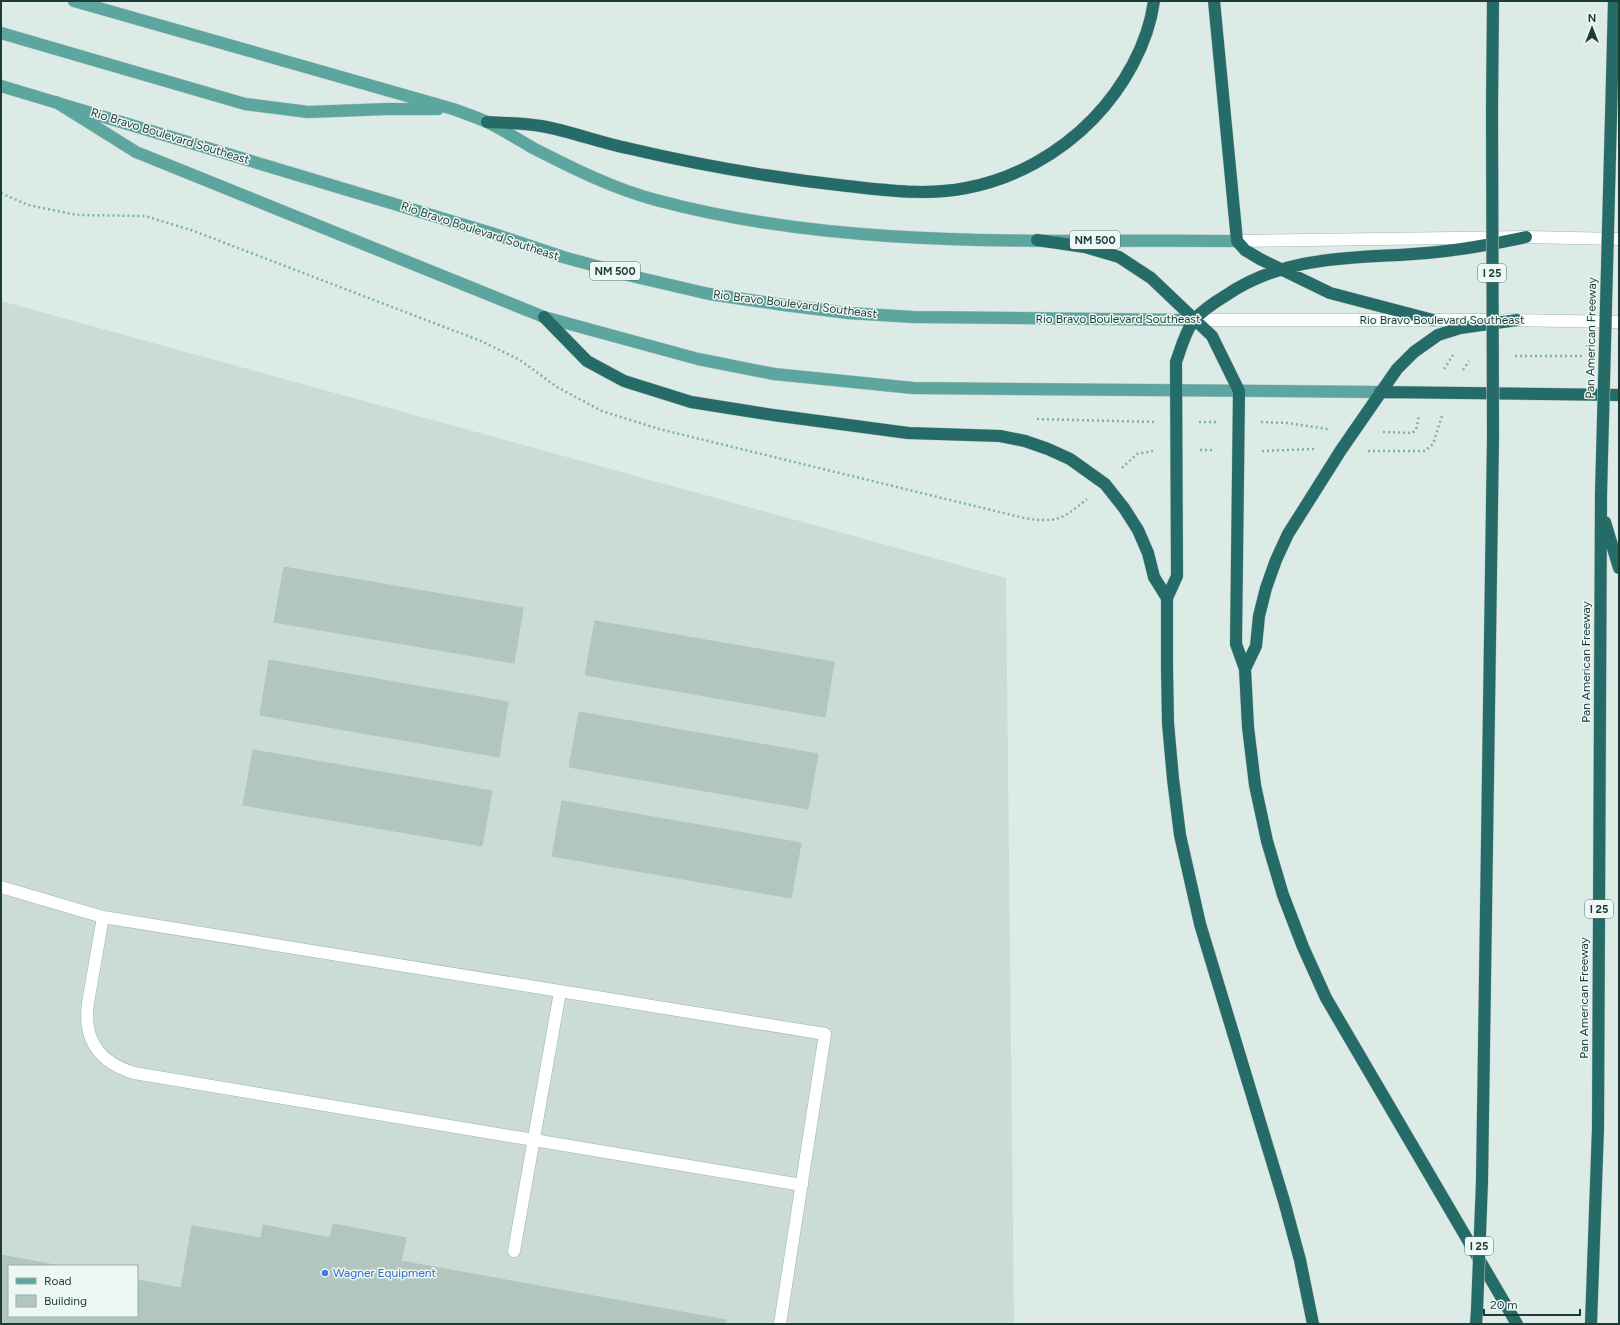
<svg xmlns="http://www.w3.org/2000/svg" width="1620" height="1325" font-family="Figtree,sans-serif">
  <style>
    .built { fill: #cbdbd6; fill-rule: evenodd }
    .building { fill: #b2c6c0; stroke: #afc5bf }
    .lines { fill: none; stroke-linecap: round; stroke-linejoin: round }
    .service-casing { stroke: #a0b3af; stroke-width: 13 }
    .secondary-casing { stroke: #9bb8b2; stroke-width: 13 }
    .primary-casing { stroke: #c0c8c7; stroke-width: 13 }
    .motorway-casing { stroke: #c0c8c7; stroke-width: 13 }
    .path { stroke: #79b2aa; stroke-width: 2.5; stroke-dasharray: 2 3; stroke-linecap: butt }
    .service { stroke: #fff; stroke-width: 12 }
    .secondary { stroke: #fff; stroke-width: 12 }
    .primary { stroke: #5ca69f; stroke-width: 12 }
    .motorway { stroke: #256b68; stroke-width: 12 }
    .motorway-bridge-casing { stroke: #c0c8c7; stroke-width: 13; stroke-linecap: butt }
    .motorway-bridge { stroke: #256b68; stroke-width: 12 }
    .shop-dot { fill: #3f7fe0; stroke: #edf7f4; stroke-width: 1.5 }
    .labels { text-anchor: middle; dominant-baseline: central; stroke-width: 3; stroke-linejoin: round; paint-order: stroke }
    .shield { fill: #edf7f4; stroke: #5b7470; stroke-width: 1 }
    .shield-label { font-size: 11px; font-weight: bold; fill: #1d3c38 }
    .street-label { font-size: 12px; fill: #1d3c38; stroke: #edf7f4 }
    .shop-label { font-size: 12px; fill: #366cbe; stroke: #edf7f4; text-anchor: start }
  </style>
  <rect width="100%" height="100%" fill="#ddebe7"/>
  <path class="built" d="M 1,301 L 1006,578 L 1014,1324 L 1,1324 ZM 9,1266 L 137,1266 L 137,1316 L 9,1316 Z"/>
  <path class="building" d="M 284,567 L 523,608 L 514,663 L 274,622 Z
    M 595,621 L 834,662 L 825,717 L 585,675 Z
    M 269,660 L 508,702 L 499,757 L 260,715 Z
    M 579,712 L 818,754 L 808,809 L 569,767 Z
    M 253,750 L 492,791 L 482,846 L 243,805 Z
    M 562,801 L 801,843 L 791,898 L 552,856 Z
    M 333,1224 L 406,1238 L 401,1261 L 726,1320 L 725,1324 L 1,1324 L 1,1255 L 60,1266 L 9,1266 L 9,1316 L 137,1316 L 137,1280 L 181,1288 L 192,1226 L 261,1238 L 263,1225 L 330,1238 Z"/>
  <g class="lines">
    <defs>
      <path id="service" d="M 1,887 L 103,917 L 825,1034 L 780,1324
        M 103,917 L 88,1003 C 83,1040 99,1062 134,1073 L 802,1185
        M 514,1251 L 560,992"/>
      <path id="secondary" d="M 1237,241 L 1526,237 L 1619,239
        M 1195,320 L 1488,320
        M 1506,320 L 1619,322"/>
      <path id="primary" d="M 74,1 L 453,109 C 464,113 476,117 487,122 C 503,130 518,139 533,148 C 572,168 614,189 656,200 C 845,251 1044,239 1237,241
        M 1,33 L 245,104 L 308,112 L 387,109 L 438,109
        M 1,86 L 491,233 L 563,257 L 636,277 L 709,294 L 784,305 L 848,313 L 913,317 L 1195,320
        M 56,102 L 136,152 L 544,317 L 698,359 L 774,374 L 913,388 L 1380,392"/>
      <path id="motorway" d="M 1214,1 L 1237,241 L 1245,250 L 1260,259 L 1330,293 L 1433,320
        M 1492,109 L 1493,1
        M 1611,117 L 1614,1
        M 487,122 C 505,123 523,123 541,126 C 570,131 598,142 627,148 C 699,165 773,178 847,186 C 886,190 927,196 966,188 C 1014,179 1059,154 1093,119 C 1123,88 1148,45 1154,1
        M 1037,240 L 1085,247 L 1119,257 L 1151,278 L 1212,336 L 1239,391 L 1236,644 L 1245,669 L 1248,727 L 1255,785 L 1267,841 L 1283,895 L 1303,947 L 1326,998 L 1517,1324
        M 544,317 L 587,361 L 624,381 L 691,402 L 773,415 L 908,433 L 1000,436 L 1025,441 L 1048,449 L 1070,459 L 1105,484 L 1124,508 L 1138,530 L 1148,553 L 1154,577 L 1167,598
        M 1380,392 L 1619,395
        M 1605,522 L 1619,568
        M 1245,669 L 1256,646 L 1259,616 L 1266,588 L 1276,560 L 1288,534 L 1341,450 L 1397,369 L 1414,352 L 1438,335 L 1460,328 L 1517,320
        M 1482,1182 L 1493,437
        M 1313,1324 L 1300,1260 L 1284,1201 L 1200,924 L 1180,835 L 1173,779 L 1168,723 L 1167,667 L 1167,598 L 1177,576 L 1176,362 C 1181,348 1185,332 1194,320 C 1202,311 1215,302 1225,296 C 1288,253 1356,259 1427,253 C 1461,250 1493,244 1526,237
        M 1476,1324 L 1477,1310
        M 1591,1324 L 1598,1128 L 1601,495"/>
    </defs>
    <use href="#service" class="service-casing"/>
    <use href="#secondary" class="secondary-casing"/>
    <use href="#primary" class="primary-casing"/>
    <use href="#motorway" class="motorway-casing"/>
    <path class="path" d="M 1,193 L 28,205 L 77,215 L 145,216 L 191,230 L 481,341 L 520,360 L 557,387 L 602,411 L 659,429 L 1024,518 C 1056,523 1062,520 1087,499
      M 1515,356 L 1582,356
      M 1444,369 L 1453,355
      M 1463,370 L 1469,361
      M 1037,419 L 1154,422
      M 1199,422 L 1216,422
      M 1261,422 L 1287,423 L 1328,429
      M 1383,432 L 1412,433 L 1416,430 L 1419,416
      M 1200,450 L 1215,450
      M 1262,451 L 1315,449
      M 1368,451 L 1425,451 L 1433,444 L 1442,416
      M 1122,468 L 1137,454 L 1153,451"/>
    <use href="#service" class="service"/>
    <use href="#secondary" class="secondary"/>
    <use href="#primary" class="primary"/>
    <use href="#motorway" class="motorway"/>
    <defs>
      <path id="motorway-bridge" d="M 1492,109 L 1493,437
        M 1601,495 L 1611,117
        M 1477,1310 L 1482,1182"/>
    </defs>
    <use href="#motorway-bridge" class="motorway-bridge-casing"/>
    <use href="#motorway-bridge" class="motorway-bridge"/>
  </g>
  <circle class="shop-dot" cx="325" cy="1273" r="4"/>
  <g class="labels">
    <g class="shield">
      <rect x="1070" y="231" width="50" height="18" rx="3"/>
      <rect x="590" y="262" width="50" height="18" rx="3"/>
      <rect x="1478" y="264" width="28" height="18" rx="3"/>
      <rect x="1585" y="900" width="28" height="18" rx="3"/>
      <rect x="1465" y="1237" width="28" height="18" rx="3"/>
    </g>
    <g class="shield-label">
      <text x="1095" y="240">NM 500</text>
      <text x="615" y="271">NM 500</text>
      <text x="1492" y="273">I 25</text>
      <text x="1599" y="909">I 25</text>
      <text x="1479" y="1246">I 25</text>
    </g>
    <g class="street-label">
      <text transform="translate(170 136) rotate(17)">Rio Bravo Boulevard Southeast</text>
      <text transform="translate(480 231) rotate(18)">Rio Bravo Boulevard Southeast</text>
      <text transform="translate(795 304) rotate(7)">Rio Bravo Boulevard Southeast</text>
      <text x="1118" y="319">Rio Bravo Boulevard Southeast</text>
      <text x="1442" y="320">Rio Bravo Boulevard Southeast</text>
      <text transform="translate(1591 338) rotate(-89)">Pan American Freeway</text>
      <text transform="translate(1586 662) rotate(-90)">Pan American Freeway</text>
      <text transform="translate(1584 998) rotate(-90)">Pan American Freeway</text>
    </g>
    <g class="shop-label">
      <text x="333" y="1273">Wagner Equipment</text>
    </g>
  </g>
  <rect width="1620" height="1325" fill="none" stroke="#1d3c38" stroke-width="4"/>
  <rect x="8" y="1265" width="130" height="52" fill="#edf7f4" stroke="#9aaca9"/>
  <rect x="16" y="1278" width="20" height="6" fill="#5ca69f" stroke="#9aaca9"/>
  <text x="44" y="1285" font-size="12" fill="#1d3c38">Road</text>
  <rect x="16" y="1295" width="20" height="12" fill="#b2c6c0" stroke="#9aaca9"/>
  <text x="44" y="1305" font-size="12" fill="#1d3c38">Building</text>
  <g transform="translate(1592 28)" stroke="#edf7f4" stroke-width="3" paint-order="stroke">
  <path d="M0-3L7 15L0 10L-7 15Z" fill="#1d3c38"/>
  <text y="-6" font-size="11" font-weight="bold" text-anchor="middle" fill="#1d3c38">N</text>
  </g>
  <path d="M1484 1309v6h96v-6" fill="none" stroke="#1d3c38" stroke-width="2"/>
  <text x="1490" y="1309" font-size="12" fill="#1d3c38" stroke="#edf7f4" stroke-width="3" paint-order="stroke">20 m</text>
</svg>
